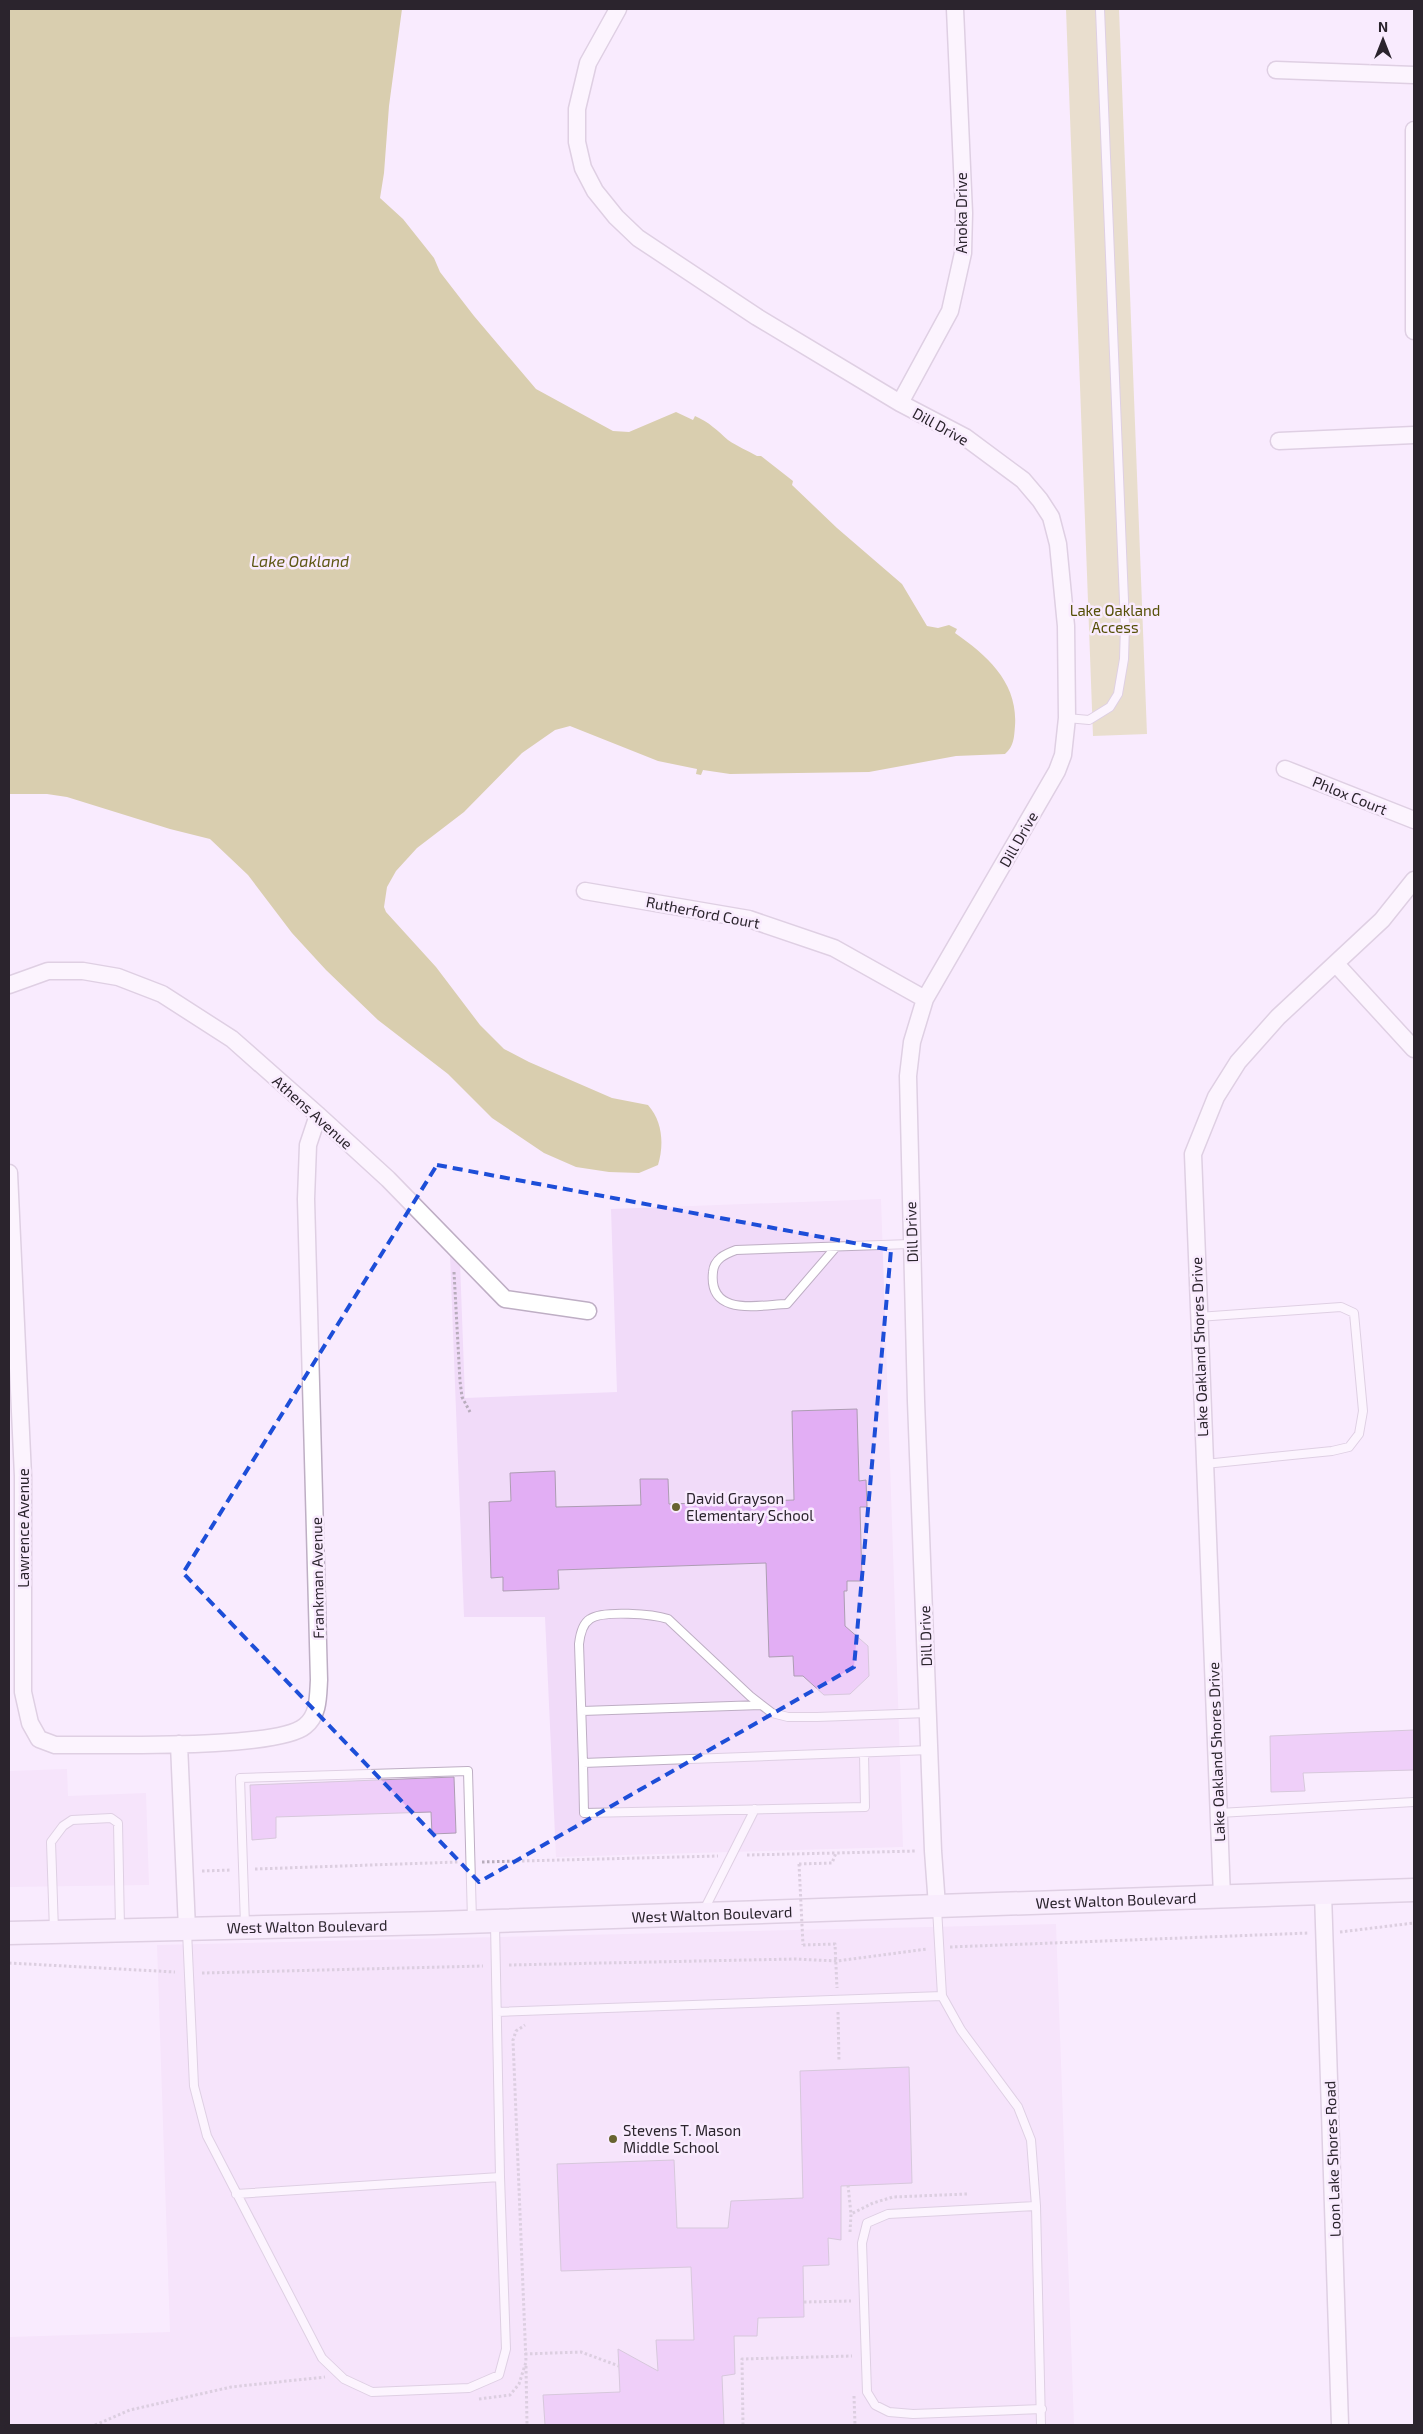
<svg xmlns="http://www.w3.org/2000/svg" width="1423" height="2434" font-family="'Exo 2',sans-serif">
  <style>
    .built { fill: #f1dbf9 }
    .green { fill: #d4cf95 }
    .water { fill: #b2aa51 }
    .building { fill: #e2aef4; stroke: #ad9db3 }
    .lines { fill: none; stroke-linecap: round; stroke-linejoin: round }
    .service-casing { stroke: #beaec4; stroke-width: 10 }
    .minor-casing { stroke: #beaec4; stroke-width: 19 }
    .secondary-casing { stroke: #beaec4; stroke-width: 25 }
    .path { stroke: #b8acbc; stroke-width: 3; stroke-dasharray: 2.5 2.5; stroke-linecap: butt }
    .service { stroke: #fff; stroke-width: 8 }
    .minor { stroke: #fff; stroke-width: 16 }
    .secondary { stroke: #f9effc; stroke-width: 22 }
    .path-bridge { stroke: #b8acbc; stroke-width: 3; stroke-dasharray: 2.5 2.5; stroke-linecap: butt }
    .marked { fill: none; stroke: #1d4ed8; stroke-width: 4; stroke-dasharray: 10 6; stroke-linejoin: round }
    .poi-dot { fill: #686330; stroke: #f9ebfe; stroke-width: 2 }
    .labels { text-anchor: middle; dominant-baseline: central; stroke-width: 5; stroke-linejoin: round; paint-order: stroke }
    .street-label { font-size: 15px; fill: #2b242d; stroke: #f9ebfe }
    .park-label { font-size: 15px; fill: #565008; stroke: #f9ebfe }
    .poi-label { font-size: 15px; fill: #2b242d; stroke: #f9ebfe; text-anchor: start }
    .water-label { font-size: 16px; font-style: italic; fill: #5f5816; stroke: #f9ebfe }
  </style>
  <rect width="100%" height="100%" fill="#f9ebfe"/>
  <path class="built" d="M 881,1199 L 903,1847 L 556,1857 L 545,1617 L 464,1617 L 450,1255 L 460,1262 L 465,1398 L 617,1392 L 611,1209 Z
    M 67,1769 L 68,1796 L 146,1793 L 149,1885 L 9,1887 L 9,1771 Z
    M 1056,1924 L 1074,2425 L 9,2425 L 9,2337 L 170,2332 L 157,1945 Z"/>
  <path class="green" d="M 1066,9 L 1119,9 L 1147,734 L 1093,736 Z"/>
  <path class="water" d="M 9,9 L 402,9 L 389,106 L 384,173 L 380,198 L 403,219 L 434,258 L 440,272 L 474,316 L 536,389 L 613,431 L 629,432 L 676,412 L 693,420 L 695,416 C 709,422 718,431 728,440 C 738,447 747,450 757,456 L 761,456 L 793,481 L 792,485 L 837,528 L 902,584 L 927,626 L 938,628 L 949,625 L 957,629 L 955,633 C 988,656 1018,683 1015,726 C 1014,738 1014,746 1005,754 L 956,756 L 869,772 L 730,774 L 703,770 L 701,775 L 696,774 L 697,769 L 658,761 L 570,726 L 555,730 L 522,753 L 464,812 L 417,848 L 396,871 L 387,887 L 384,907 L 386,912 L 436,967 L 480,1025 L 504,1049 L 529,1062 L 612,1098 L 648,1105 C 663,1122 664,1145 658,1165 L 639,1173 L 609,1172 L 576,1167 L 544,1153 L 492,1118 L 448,1074 L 378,1020 L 326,970 L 292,933 L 248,875 L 210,839 L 170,829 L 67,797 L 47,794 L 9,794 Z"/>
  <path class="building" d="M 857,1409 L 859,1481 L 866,1480 L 867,1507 L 860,1507 L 862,1581 L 847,1581 L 847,1591 L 844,1591 L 845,1626 L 868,1646 L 869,1676 L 850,1694 L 824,1695 L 803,1676 L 794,1676 L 793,1656 L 769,1657 L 766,1563 L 558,1570 L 559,1589 L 503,1591 L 503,1577 L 491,1578 L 489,1502 L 511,1501 L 510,1473 L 555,1471 L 556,1507 L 641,1505 L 640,1479 L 668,1479 L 669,1504 L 794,1500 L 792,1411 Z
    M 1414,1730 L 1414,1770 L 1303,1773 L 1305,1791 L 1271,1792 L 1270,1736 Z
    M 454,1777 L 456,1833 L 432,1834 L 431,1812 L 276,1817 L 276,1838 L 252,1840 L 250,1785 Z
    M 909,2067 L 912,2183 L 841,2186 L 841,2240 L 828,2238 L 829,2265 L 803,2266 L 804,2317 L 758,2318 L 757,2336 L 734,2336 L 735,2374 L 722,2376 L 724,2425 L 545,2425 L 543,2395 L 620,2392 L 618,2349 L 658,2371 L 656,2340 L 694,2340 L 691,2267 L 561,2271 L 557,2164 L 674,2160 L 677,2228 L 728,2228 L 731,2201 L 803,2198 L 800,2071 Z"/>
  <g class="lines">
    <defs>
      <path id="service" d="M 1067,718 L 1089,720 L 1110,707 L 1118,694 L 1124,659 L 1125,625 L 1100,9
        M 836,1247 L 787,1304 C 758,1305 708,1317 713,1272 C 714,1259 725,1254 736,1250 L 911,1244
        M 1198,1317 L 1341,1307 L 1354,1313 L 1363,1411 L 1359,1434 L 1349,1447 L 1332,1451 L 1205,1464
        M 582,1711 L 761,1705
        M 928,1713 L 817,1717 L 788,1717 L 772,1713 L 750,1696 L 668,1619 C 653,1614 603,1610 590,1619 C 582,1624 580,1635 579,1644 L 583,1763 L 930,1750
        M 583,1763 L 584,1813 L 865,1807 L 864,1753
        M 1219,1813 L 1414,1802
        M 937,1908 L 942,1996 L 961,2030 L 1018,2107 L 1031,2140 L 1036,2206 L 1041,2425
        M 704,1910 L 755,1809
        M 495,1924 L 500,2177
        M 245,1925 L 240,1778 L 468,1771 L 472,1920
        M 54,1931 L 51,1842 L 63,1826 L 72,1820 L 111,1818 L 118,1823 L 120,1928
        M 187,1931 L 194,2086 L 207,2136 L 322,2358 L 344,2379 L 372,2392 L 469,2388 L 499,2375 L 506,2349 L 500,2177 L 236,2194
        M 497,2012 L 942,1996
        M 1036,2206 L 888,2214 L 867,2223 L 862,2243 L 867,2392 L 875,2405 L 889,2412 L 913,2414 L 1042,2409"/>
      <path id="minor" d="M 618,9 L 588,63 L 577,109 L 577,142 L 583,168 L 595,191 L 616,217 L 638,238 L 757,317 L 900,403 L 965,437 L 1023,480 L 1040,500 L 1051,517 L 1058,544 L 1066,626 L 1067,718 L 1063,755 L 1057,771 L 925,999 L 912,1042 L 908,1076 L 916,1401 L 933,1851 L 937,1906
        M 1276,70 L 1414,75
        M 1414,130 L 1414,331
        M 900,403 L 950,311 L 963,253 L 964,213 L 955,9
        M 1279,441 L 1414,435
        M 1285,769 L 1414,820
        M 585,891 L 749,919 L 834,948 L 925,999
        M 1336,964 L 1414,1049
        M 9,985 L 48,971 L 83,971 L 118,977 L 162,994 L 232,1039 L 318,1115 L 388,1179 L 505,1299 L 588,1311
        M 9,1173 L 23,1476 L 23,1692 L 30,1723 L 39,1739 L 55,1745 C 100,1744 277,1750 305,1726 C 319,1715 318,1696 319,1680 L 306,1199 L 308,1145 L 318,1115
        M 179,1744 L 187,1929
        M 1323,1893 L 1340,2425
        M 1222,1897 L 1193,1154 L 1216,1097 L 1238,1062 L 1278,1017 L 1382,920 L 1414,880"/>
      <path id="secondary" d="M 9,1933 L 434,1923 L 1414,1890"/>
    </defs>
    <use href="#service" class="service-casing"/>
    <use href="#minor" class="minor-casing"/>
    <use href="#secondary" class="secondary-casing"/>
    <path class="path" d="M 454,1272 L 460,1381 L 462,1397 L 470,1412
      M 747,1855 L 836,1853
      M 482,1862 L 718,1856
      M 799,1864 L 832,1863 L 836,1853 L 917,1851
      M 255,1869 L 458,1862
      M 202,1871 L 231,1870
      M 1340,1932 L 1414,1923
      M 803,1945 L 835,1944 L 837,1988
      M 950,1947 L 1309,1933
      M 9,1963 L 175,1972
      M 509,1965 L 795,1959 L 837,1961 L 927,1949
      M 202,1973 L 483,1966
      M 838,2012 L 839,2062
      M 848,2185 L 851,2214
      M 850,2232 L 851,2214 L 873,2203 L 893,2197 L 967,2194
      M 804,2302 L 851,2301
      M 525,2354 L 581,2352 L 619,2366
      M 526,2366 L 527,2425
      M 854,2396 L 855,2425
      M 479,2399 L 510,2395 L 519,2384 L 526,2362 L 513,2040 L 516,2031 L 525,2025
      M 95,2425 L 130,2410 L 231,2387 L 325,2377
      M 743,2425 L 742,2359 L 852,2356"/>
    <use href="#service" class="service"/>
    <use href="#minor" class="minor"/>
    <use href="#secondary" class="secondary"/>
    <path class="path-bridge" d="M 799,1864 L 803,1945"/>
  </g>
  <path d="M0 0H1423V2434H0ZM 437,1165 L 891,1250 L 854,1667 L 479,1882 L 183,1573 Z" fill="#f9ebfe" fill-opacity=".55" fill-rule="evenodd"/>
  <path class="marked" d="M 437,1165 L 891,1250 L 854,1667 L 479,1882 L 183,1573 Z"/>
  <g class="poi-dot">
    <circle cx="676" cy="1507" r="5"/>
    <circle cx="613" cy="2139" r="5"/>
  </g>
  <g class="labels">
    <g class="street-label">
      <text transform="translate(961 213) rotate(-90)">Anoka Drive</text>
      <text transform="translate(941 426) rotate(29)">Dill Drive</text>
      <text transform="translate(1350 795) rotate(22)">Phlox Court</text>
      <text transform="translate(1018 839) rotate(-60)">Dill Drive</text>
      <text transform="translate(703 912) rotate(11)">Rutherford Court</text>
      <text transform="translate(313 1112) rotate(42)">Athens Avenue</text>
      <text transform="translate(911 1232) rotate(-92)">Dill Drive</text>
      <text transform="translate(1199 1347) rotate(-92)">Lake Oakland Shores Drive</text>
      <text transform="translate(23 1528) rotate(-90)">Lawrence Avenue</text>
      <text transform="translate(317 1578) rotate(-91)">Frankman Avenue</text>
      <text transform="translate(925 1636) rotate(-92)">Dill Drive</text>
      <text transform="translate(1216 1752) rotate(-92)">Lake Oakland Shores Drive</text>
      <text transform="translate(1116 1900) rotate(-2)">West Walton Boulevard</text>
      <text transform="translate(712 1914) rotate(-2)">West Walton Boulevard</text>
      <text transform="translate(307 1926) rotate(-1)">West Walton Boulevard</text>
      <text transform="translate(1332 2159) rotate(-92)">Loon Lake Shores Road</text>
    </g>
    <g class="park-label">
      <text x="1115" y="610">Lake Oakland<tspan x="1115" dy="17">Access</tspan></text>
    </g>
    <g class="poi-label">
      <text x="686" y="1498">David Grayson<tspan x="686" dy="17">Elementary School</tspan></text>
      <text x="623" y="2130">Stevens T. Mason<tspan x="623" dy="17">Middle School</tspan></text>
    </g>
    <g class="water-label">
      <text x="300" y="560">Lake Oakland</text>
    </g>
  </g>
  <rect width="1423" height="2434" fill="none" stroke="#2b242d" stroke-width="20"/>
  <g transform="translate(1383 40)" stroke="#f9ebfe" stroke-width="4" paint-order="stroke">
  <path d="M0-4L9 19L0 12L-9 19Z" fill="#2b242d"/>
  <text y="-8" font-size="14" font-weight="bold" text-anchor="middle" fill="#2b242d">N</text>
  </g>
</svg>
